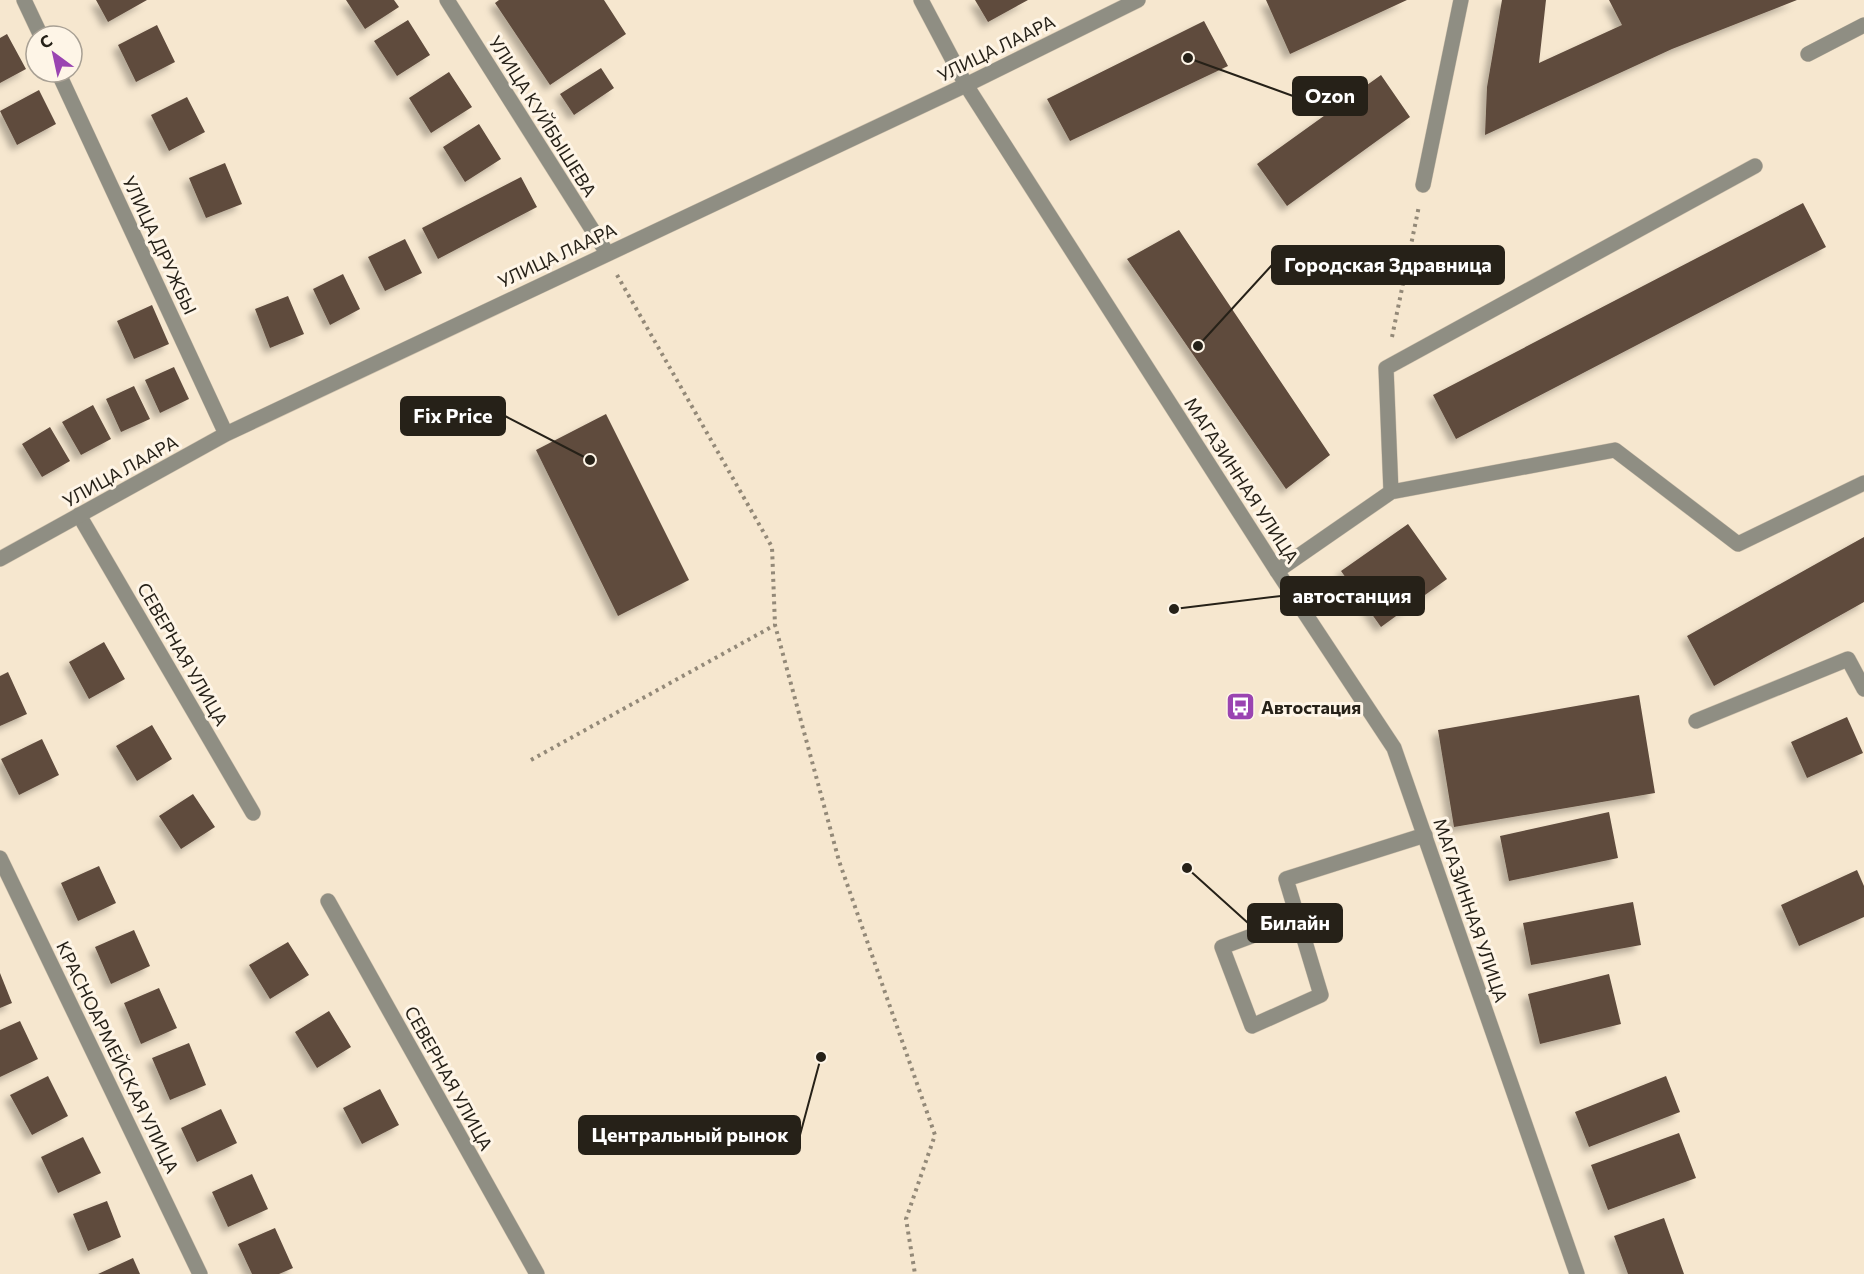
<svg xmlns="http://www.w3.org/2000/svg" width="1864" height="1274" font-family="Commissioner,sans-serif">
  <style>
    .building { fill: #5f4b3d; filter: url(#shadow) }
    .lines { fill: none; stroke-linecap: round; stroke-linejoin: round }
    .service-casing { stroke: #d1c3ae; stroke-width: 16 }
    .pedestrian-casing { stroke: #d1c3ae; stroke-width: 16 }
    .minor-casing { stroke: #d1c3ae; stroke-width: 16 }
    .tertiary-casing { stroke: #d1c3ae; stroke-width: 16 }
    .path { stroke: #938978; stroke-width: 4; stroke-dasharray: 3 4.5; stroke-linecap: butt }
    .service { stroke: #8f8e83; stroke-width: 15 }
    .pedestrian { stroke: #8f8e83; stroke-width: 15 }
    .minor { stroke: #8f8e83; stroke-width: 15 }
    .tertiary { stroke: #8f8e83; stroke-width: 15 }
    .labels { text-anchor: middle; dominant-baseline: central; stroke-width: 6; stroke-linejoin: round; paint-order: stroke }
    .street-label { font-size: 18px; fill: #262118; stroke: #fef5e7 }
    .poi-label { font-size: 18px; font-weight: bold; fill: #262118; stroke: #fef5e7; text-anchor: start }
    .leader { fill: none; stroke: #262118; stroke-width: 2 }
    .callout-dot { fill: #262118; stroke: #fef5e7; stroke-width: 2 }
    .callout { fill: #262118; stroke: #262118; stroke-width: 2 }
    .callout-label { font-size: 20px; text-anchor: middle; font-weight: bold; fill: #fff }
  </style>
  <defs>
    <filter id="shadow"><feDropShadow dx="-5.5" dy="5.5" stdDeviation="3" flood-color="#0004"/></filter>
  </defs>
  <rect width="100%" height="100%" fill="#f6e7cf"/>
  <path class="building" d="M 96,0 L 147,0 L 108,22 Z
    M 346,0 L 394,0 L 399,7 L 365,29 Z
    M 499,0 L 604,0 L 626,34 L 550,85 L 495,3 Z
    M 975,0 L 1028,0 L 988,22 Z
    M 1266,0 L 1407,0 L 1290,54 Z
    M 1502,0 L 1546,0 L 1539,63 L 1622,25 L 1609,0 L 1797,0 L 1672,49 L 1485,135 L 1487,87 Z
    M 408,20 L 430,55 L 397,76 L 374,41 Z
    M 1204,21 L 1228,66 L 1070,141 L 1047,99 Z
    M 157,25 L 175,62 L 136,82 L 118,45 Z
    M 7,34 L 26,69 L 0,83 L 0,38 Z
    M 601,68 L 614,88 L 574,115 L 560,94 Z
    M 449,72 L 472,107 L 431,133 L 409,98 Z
    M 1381,75 L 1410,117 L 1287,206 L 1257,164 Z
    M 39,90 L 56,124 L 17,145 L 0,111 Z
    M 187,97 L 205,132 L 169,151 L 151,115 Z
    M 479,124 L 501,159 L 465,182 L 443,147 Z
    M 225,163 L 242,204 L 206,218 L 189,178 Z
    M 521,177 L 537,207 L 438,259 L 422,228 Z
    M 1803,203 L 1826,247 L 1456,439 L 1433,395 Z
    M 1179,230 L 1330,455 L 1286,489 L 1127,259 Z
    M 405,239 L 422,273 L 385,291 L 368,257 Z
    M 343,274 L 360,309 L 330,325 L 313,289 Z
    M 288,296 L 304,334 L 270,348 L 255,309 Z
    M 152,305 L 169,344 L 134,359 L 117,321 Z
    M 174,367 L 189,399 L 160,413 L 145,380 Z
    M 134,386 L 150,419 L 121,432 L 106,399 Z
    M 93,405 L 111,439 L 81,455 L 62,422 Z
    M 606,414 L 689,580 L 618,616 L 536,450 Z
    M 50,427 L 70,461 L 42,477 L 22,444 Z
    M 1408,524 L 1447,579 L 1381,627 L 1341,571 Z
    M 1864,537 L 1864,602 L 1714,686 L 1687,636 Z
    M 104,642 L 125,679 L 89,699 L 69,662 Z
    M 8,672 L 27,714 L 0,726 L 0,676 Z
    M 1639,695 L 1655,793 L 1454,827 L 1438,730 Z
    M 1847,717 L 1863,753 L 1807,778 L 1791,742 Z
    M 152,725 L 172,759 L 137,781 L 116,746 Z
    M 42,739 L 59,775 L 19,795 L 1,759 Z
    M 193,794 L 215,827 L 181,849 L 159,816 Z
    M 1609,812 L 1618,858 L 1509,881 L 1500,836 Z
    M 99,866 L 116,903 L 78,921 L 61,883 Z
    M 1857,870 L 1864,886 L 1864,917 L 1799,946 L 1781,905 Z
    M 1633,902 L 1641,945 L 1531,965 L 1523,923 Z
    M 134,930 L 150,966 L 111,984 L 95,947 Z
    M 288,942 L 309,975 L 270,999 L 249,965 Z
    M 0,973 L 12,1003 L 0,1008 Z
    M 1609,974 L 1621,1024 L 1540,1044 L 1528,994 Z
    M 159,988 L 177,1028 L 141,1044 L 124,1003 Z
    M 329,1011 L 351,1047 L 317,1068 L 295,1032 Z
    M 20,1021 L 38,1059 L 0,1077 L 0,1030 Z
    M 189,1043 L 206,1085 L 170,1100 L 152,1058 Z
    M 48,1076 L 68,1116 L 32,1135 L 10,1095 Z
    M 1666,1076 L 1680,1112 L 1589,1147 L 1575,1112 Z
    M 380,1089 L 399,1125 L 362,1144 L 343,1108 Z
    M 221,1109 L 237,1143 L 197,1162 L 181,1128 Z
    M 1679,1133 L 1696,1178 L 1608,1210 L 1591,1165 Z
    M 83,1137 L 101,1173 L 58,1193 L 41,1157 Z
    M 252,1174 L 268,1209 L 228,1227 L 212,1192 Z
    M 107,1201 L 121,1237 L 88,1251 L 73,1214 Z
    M 1664,1218 L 1684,1274 L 1628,1274 L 1614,1236 Z
    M 275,1228 L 293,1268 L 279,1274 L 252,1274 L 238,1244 Z
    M 133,1258 L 140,1274 L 98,1274 Z"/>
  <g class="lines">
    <defs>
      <path id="service" d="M 1391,492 L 1386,368 L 1755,166
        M 1277,571 L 1391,492 L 1615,450 L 1738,544 L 1864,483
        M 1696,721 L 1848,659 L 1864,689
        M 1298,919 L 1222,947 L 1252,1026 L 1321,995 L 1286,879 L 1425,835"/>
      <path id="pedestrian" d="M 79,515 L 253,813"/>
      <path id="minor" d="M 24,0 L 41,36
        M 447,0 L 607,253
        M 921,0 L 966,85 L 1277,571 L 1394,748 L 1577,1274
        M 1808,54 L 1864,25
        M 58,72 L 226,434
        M 1423,185 L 1461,0
        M 0,559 L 226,434 L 966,85
        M 328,901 L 537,1274"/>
      <path id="tertiary" d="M 966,85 L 1138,0
        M 0,858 L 200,1274"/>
    </defs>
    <use href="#service" class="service-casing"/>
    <use href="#pedestrian" class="pedestrian-casing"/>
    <use href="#minor" class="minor-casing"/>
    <use href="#tertiary" class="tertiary-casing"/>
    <path class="path" d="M 617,275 L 772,547 L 775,625 L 839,861 L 935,1135 L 906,1219 L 915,1274
      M 1392,337 L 1419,206
      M 531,760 L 775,625"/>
    <use href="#service" class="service"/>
    <use href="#pedestrian" class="pedestrian"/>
    <use href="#minor" class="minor"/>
    <use href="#tertiary" class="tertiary"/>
  </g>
  <defs>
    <symbol id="bus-square" viewBox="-11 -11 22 22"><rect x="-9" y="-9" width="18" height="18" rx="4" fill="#9a44b1" stroke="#fef5e7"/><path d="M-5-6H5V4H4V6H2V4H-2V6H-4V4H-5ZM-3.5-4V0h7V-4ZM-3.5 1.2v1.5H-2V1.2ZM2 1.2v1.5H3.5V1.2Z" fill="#fff"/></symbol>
  </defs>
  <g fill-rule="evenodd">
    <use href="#bus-square" x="1224" y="690" width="33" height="33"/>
  </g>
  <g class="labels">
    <g class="street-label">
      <text transform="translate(996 48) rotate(-26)">УЛИЦА ЛААРА</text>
      <text transform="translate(543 116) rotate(58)">УЛИЦА КУЙБЫШЕВА</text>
      <text transform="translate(160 245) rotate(65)">УЛИЦА ДРУЖБЫ</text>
      <text transform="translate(557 255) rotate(-25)">УЛИЦА ЛААРА</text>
      <text transform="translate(120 471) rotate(-29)">УЛИЦА ЛААРА</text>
      <text transform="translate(1242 480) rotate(57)">МАГАЗИННАЯ УЛИЦА</text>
      <text transform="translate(183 654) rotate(60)">СЕВЕРНАЯ УЛИЦА</text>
      <text transform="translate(1471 910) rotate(71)">МАГАЗИННАЯ УЛИЦА</text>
      <text transform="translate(118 1057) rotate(64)">КРАСНОАРМЕЙСКАЯ УЛИЦА</text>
      <text transform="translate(449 1078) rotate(61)">СЕВЕРНАЯ УЛИЦА</text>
    </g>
    <g class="poi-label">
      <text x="1261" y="707">Автостация</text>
    </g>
  </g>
  <path class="leader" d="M1188 58L1293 96M1198 346L1272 265M590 460L505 416M1174 609L1281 596M1187 868L1248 923M821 1057L800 1135"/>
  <g class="callout-dot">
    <circle cx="1188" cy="58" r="6"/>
    <circle cx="1198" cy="346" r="6"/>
    <circle cx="590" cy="460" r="6"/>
    <circle cx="1174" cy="609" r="6"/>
    <circle cx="1187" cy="868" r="6"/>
    <circle cx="821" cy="1057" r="6"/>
  </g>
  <g class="callout">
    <rect x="1293" y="77" width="74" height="38" rx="6"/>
    <rect x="1272" y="246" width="232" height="38" rx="6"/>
    <rect x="401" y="397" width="104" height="38" rx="6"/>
    <rect x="1281" y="577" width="143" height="38" rx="6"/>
    <rect x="1248" y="904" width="94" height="38" rx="6"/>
    <rect x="579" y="1116" width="221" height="38" rx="6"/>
  </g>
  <g class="callout-label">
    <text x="1330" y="103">Ozon</text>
    <text x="1388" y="272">Городская Здравница</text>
    <text x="453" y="423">Fix Price</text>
    <text x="1352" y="603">автостанция</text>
    <text x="1295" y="930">Билайн</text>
    <text x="690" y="1142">Центральный рынок</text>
  </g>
  <g transform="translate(54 54) rotate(327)"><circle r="28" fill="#fef5e7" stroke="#a8a094" stroke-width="1.5"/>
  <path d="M0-4.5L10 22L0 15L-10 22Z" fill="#9a44b1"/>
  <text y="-9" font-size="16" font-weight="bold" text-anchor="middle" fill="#262118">С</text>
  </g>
</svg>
